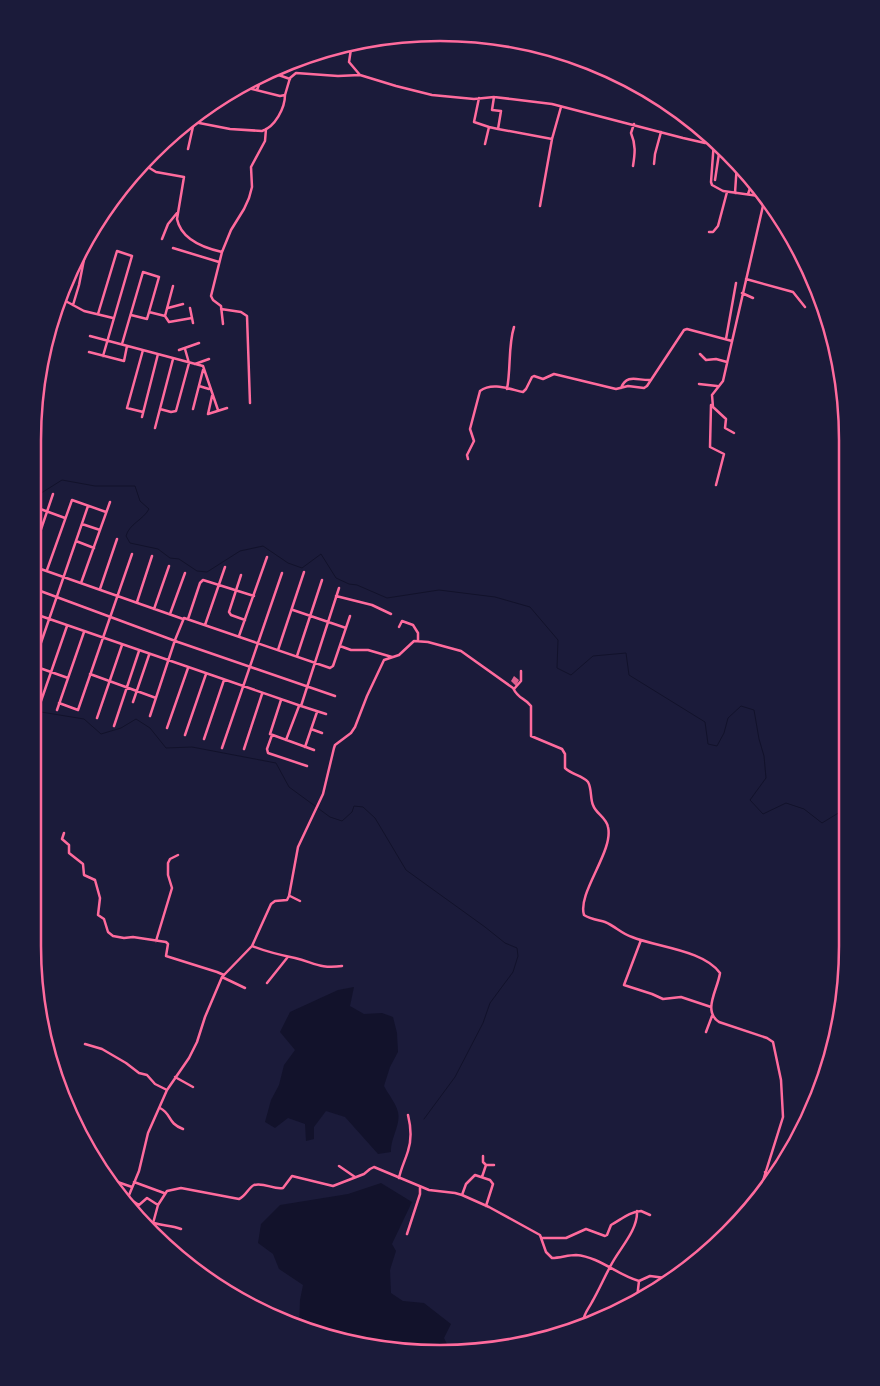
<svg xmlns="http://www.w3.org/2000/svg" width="880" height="1386" font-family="Manrope,sans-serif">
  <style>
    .water { fill: #12122b }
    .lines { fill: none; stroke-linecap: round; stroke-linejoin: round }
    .stream { stroke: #12122b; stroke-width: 1 }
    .building { fill: #dd5f8e }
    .minor { stroke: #ff6b9d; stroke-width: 2.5 }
    .rim { fill: none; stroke: #ff6b9d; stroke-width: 2.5 }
  </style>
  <rect width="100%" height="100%" fill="#1b1b3a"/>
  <path class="water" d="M 354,987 L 350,1006 L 364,1014 L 382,1013 L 393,1017 L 397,1033 L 398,1052 L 390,1067 L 384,1086 C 388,1094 396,1103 398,1112 C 401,1125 390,1139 391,1152 L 378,1154 L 345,1117 L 326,1111 L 314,1127 L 314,1139 L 306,1141 L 305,1124 L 288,1118 L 275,1128 L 265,1122 L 271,1100 L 279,1085 L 284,1065 L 295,1050 L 280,1032 L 290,1012 L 338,990 Z
    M 381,1183 L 412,1202 L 392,1244 L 396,1251 L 390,1270 L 391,1293 L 403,1301 L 424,1303 L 451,1324 L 444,1338 L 451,1352 L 440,1353 L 309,1332 L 299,1326 L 300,1300 L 303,1285 L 279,1269 L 273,1254 L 258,1243 L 261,1224 L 280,1205 L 348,1194 Z"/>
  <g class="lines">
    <path class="stream" d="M 35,497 L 62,480 L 95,486 L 135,486 L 140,501 L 149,509 C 143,520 129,524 126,536 L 130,543 L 158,549 L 170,558 L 179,559 L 197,571 L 207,572 L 240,551 L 263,546 L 288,563 L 302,568 L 321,554 L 336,578 L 349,584 L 357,585 L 387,598 L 439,590 L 495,597 L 530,607 L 558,640 L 557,668 L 571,675 L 593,656 L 626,653 L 629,675 L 705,722 L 708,744 L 717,746 L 724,733 L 728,718 L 741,706 L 754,710 L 759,739 L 764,756 L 766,778 L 750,800 L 763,814 L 786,803 L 804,809 L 822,823 L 845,809
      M 34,709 L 35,711 L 84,719 L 101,734 L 121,728 L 136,719 L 150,728 L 166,748 L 192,747 L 276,763 L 289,787 L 330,817 L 342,821 L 352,812 L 354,806 L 363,807 L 375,818 L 406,870 L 485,927 L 505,943 L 517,948 L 518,956 L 513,972 L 490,1003 L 483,1023 L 455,1077 L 424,1119"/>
  </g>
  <path class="building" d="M 514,676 L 519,680 L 516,686 L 511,681 Z"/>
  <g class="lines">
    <path class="minor" d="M 345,46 L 351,49 L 349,62 L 360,75
      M 270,72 L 290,79
      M 240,86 L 280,96 L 285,95 L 290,78 L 296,73 L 338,76 L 360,75 L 396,86 L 432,95 L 474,99 L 494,97 L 511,99 L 552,104 L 683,138 L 705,143 L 714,141
      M 257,90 L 262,76
      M 479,98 L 474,122 L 489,127
      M 189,121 L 230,129 L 262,131 C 275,127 285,108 285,95
      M 498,129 L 552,139
      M 714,141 L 711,182 L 712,185 L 723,191 L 765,197
      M 485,144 L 489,127 L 498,129 L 501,111 L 492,110 L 494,97
      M 188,149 L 194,122
      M 143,164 L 156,172 L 184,177 L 177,219 C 181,239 204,248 222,252 L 211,296 L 213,300 L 221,306 L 223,324
      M 654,164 L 655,154 L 661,132
      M 633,166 C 635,153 636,145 631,133 L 634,124
      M 737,174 L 740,166
      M 715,180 L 720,147
      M 735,193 L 737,163
      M 748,194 L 753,180
      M 540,206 L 552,139 L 561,107
      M 709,232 L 713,232 L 718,226 L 727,192
      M 162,239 L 168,224 L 177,213
      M 173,248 L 219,262
      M 222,252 L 231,230 L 244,209 L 249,198 L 252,187 L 251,167 L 265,141 L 266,129
      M 746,279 L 793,292 L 805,307
      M 742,293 L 753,298
      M 60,298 L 84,311 L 113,318
      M 73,305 L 79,285 L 87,244
      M 168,308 L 183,304
      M 190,308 L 193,323
      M 221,309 L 241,312 L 247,316 L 250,403
      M 149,312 L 165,316 L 173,286
      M 98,314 L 117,251 L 132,256 L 103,356
      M 165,316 L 169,322 L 192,318
      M 90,336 L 203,366 L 218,410
      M 726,339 L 736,283
      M 122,344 L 143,272 L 159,277 L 147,319 L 131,315
      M 143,350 L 127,408 L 143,412
      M 179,350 L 199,343
      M 89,352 L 124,361 L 127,346
      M 700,354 L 706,360 L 716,359 L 727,362
      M 195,364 L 209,359
      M 699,384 L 717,386
      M 199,386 L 209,389
      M 621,388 C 627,373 638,381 651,380
      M 507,389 C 511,369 508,346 514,327
      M 212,396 L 208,414 L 227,408
      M 711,405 L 710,447 L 724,454 L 716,485
      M 160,409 L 171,412 L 176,411 L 189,363 L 185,349
      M 193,409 L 203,370
      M 142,417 L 158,354
      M 155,428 L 173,359
      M 734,433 L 725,428 L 726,419 L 713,407 L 712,395 L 723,381 L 765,197
      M 468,459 L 467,455 L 474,441 L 470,429 L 480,391 C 492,382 509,389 523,392 L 526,389 L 532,377 L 534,376 L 543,379 L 554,374 L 616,389 L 628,386 L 644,388 L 647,386 L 684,330 L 687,329 L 732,341
      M 35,507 L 65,518
      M 82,524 L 100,530
      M 76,541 L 94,548
      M 35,547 L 53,494
      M 35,567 L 183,619
      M 47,570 L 72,500 L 106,512
      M 241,575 L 229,612 L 231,615 L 245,620
      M 81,583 L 110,502
      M 35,589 L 178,642 L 335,696
      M 100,589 L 117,539
      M 336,596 L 372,605 L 391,614
      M 137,602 L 152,556
      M 154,609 L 169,566
      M 293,610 L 346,628
      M 35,614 L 301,706 L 339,588
      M 170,614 L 185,573
      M 188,619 L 200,583 L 203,580 L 254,596
      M 205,625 L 225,567
      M 399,627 L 402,621 L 413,625 L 418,633 L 418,641
      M 239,636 L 267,557
      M 340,646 L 351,650 L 368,650 L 392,657
      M 278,650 L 304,572
      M 297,656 L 322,580
      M 34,663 L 88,506
      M 34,666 L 68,678
      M 90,674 L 156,698
      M 514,689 L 521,681 L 521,671
      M 281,700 L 270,734 L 314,750
      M 41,701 L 67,626
      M 133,702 L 149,655
      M 59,703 L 78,710 L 132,554
      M 301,706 L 326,714
      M 57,710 L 84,632
      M 150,716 L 175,640 L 184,618 L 330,668 L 333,666 L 350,616
      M 97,718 L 122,645
      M 114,726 L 139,651
      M 167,728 L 188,668
      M 311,729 L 322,733
      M 185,735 L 206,674
      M 272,735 L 267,749 L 268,753 L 307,766
      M 204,739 L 224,680
      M 286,740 L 299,706
      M 305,747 L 317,712
      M 222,748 L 282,573
      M 244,749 L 262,694
      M 64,833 L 62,839 L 69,845 L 69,853 L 83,864 L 84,875 L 95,880 L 100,898 L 98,915 L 104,919 L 108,932 L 113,936 L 124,938 L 133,937 L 166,942 L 168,944 L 166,956 L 217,972 L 224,975
      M 290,896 L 300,901
      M 641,940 L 624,985 L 652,994 L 663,999 L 681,997 L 711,1007
      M 156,941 L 172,888 L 168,875 L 168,863 L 170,859 L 178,855
      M 252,946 C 267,952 280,955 295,958 C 315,963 320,969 342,966
      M 222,977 L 245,988
      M 267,983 L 287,958
      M 706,1032 L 712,1016
      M 85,1044 L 102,1049 L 126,1063 L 139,1073 L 147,1075 L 155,1084 L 167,1090
      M 175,1077 L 193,1087
      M 160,1108 C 172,1114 167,1123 183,1129
      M 483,1156 L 483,1162 L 486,1165
      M 339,1166 L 355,1177
      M 765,1172 L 773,1178
      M 482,1177 L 486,1165 L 494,1165
      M 106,1178 L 132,1187
      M 399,1178 C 401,1168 405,1161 408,1151 C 412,1139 411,1127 408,1115
      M 134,1182 L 164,1193
      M 462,1195 L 466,1184 L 475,1175 L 490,1180 L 493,1184 L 486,1206
      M 128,1198 L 139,1205 L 147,1198 L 158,1205
      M 127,1200 L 139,1171 L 148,1133 L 167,1090 L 189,1058 L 197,1042 L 205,1017 L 222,977 L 252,946 L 271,904 L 275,901 L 287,900 L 289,896 L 298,847 L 323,794 L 334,748 L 335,745 L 351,733 L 355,727 L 367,696 L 384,660 L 399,655 L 414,641 L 428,642 L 461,651 L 513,688 C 519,700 524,697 531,706 L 531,736 L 562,749 L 565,754 L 565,768 C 572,775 582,775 588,782 C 592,789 590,798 593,805 C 596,814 606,817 608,827 C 614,851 577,893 584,915 C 590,919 598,920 605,922 C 615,926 622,934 632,937 C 656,947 704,950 720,973 C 718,989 702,1011 719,1022 L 767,1038 L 773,1042 L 781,1080 L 783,1117 L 757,1200
      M 154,1223 C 164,1226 171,1225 181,1229
      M 152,1227 L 158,1205 L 167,1191 L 181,1188 L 239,1199 C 246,1196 248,1188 254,1185 C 264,1182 274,1190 283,1188 L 292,1176 L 333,1186 L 364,1174 L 370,1169 L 374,1167 L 429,1190 L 455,1193 L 462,1195 L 489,1207 L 540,1235 L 546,1252 L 552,1258 C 560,1258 568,1255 576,1255 C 600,1257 617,1275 639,1281 L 650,1276 L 673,1279
      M 407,1234 L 420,1194 L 420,1187
      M 542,1238 L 566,1238 L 586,1229 L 605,1236 L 607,1235 L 611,1225 C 622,1219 629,1212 641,1211 L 650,1215
      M 637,1298 L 639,1281
      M 583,1322 C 584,1313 588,1310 592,1302 C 599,1290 604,1278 610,1267 C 618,1250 638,1231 637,1211"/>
  </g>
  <path d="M0 0H880V1386H0ZM440 41H440A399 399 0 0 1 839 440V946A399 399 0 0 1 440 1345H440A399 399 0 0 1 41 946V440A399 399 0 0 1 440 41Z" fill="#1b1b3a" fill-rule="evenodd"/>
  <path class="rim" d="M440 41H440A399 399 0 0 1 839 440V946A399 399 0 0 1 440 1345H440A399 399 0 0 1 41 946V440A399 399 0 0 1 440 41Z"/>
</svg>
